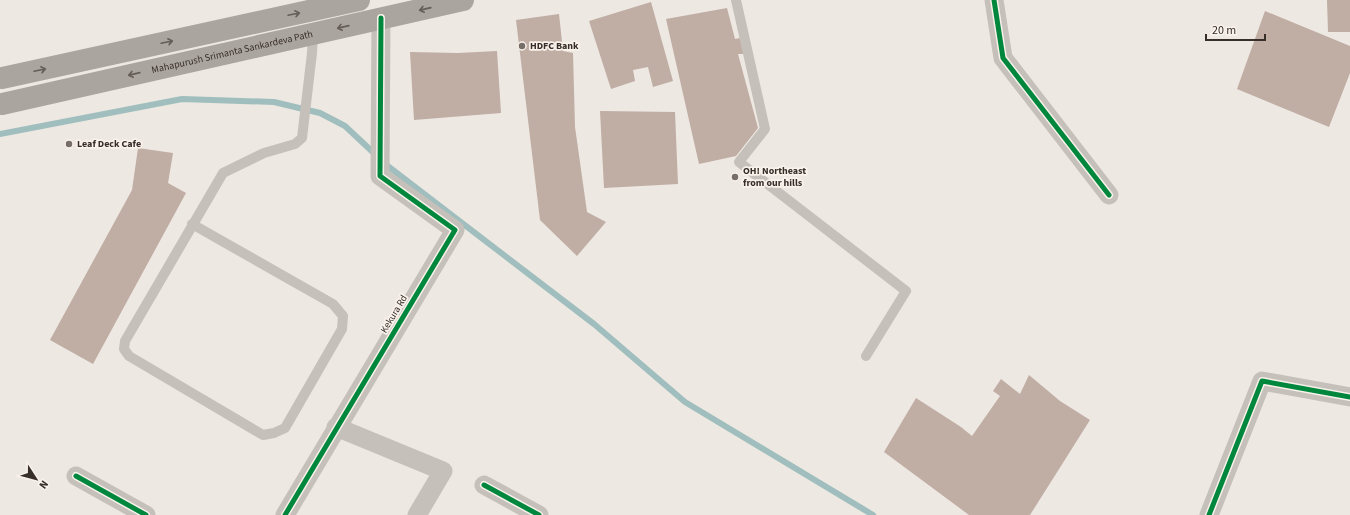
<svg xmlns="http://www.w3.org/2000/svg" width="1350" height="515" font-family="'Source Sans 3',sans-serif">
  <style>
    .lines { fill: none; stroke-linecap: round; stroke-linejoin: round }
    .stream { stroke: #9fbebd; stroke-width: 6 }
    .building { fill: #c0ada4 }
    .service { stroke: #c6c0bb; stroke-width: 10 }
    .minor { stroke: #c6c0bb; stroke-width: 19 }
    .primary { stroke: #aba5a0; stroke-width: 22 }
    .cycleway-casing { stroke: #f9f2ea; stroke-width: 8 }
    .cycleway { stroke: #00873e; stroke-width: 5 }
    .oneway { stroke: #655d59 }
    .poi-dot { fill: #776e6a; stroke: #f9f2ea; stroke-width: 1.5 }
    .labels { text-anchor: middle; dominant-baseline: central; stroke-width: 3.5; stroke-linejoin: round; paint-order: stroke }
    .poi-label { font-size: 10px; font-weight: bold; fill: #372d29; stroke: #f9f2ea; text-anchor: start }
    .street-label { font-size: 10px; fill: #372d29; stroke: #f9f2ea }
  </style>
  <rect width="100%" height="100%" fill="#ede8e2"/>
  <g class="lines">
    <path class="stream" d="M 0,134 L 182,99 L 274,102 L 320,113 L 345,126 L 377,156
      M 385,164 L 594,324 L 685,402 L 873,515"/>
  </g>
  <path class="building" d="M 1327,0 L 1350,0 L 1350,32 L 1328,32 Z
    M 651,2 L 673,81 L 653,87 L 648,67 L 633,70 L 635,81 L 611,89 L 589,21 Z
    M 727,8 L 735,39 L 740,38 L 744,54 L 738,54 L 758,128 L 736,156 L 699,164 L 666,19 Z
    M 1265,11 L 1350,46 L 1350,73 L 1329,127 L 1237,89 Z
    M 559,14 L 563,51 L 573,53 L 575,127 L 587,212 L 606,222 L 577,256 L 540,220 L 516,20 Z
    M 497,51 L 501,113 L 414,120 L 410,52 L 458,53 Z
    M 600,111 L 675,112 L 678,184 L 604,188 Z
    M 138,148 L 173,153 L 168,183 L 186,193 L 93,364 L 50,340 L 132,190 Z
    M 1029,375 L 1060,401 L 1090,420 L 1030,515 L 969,515 L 884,452 L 916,398 L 961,427 L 972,436 L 1000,396 L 993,391 L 1001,379 L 1020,394 Z"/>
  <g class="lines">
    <path class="service" d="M 736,0 L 765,129 L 739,162 L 906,291 L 866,356
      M 192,224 L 333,304 L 343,316 L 342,329 L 285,428 L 274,433 L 263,435 L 129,356 L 124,349 L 125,341 L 223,173 L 264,153 L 295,144 L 302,138 L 312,53 L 313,34"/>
    <path class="minor" d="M 994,0 L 1003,58 L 1109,195
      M 336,427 L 443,471 L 417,515
      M 76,476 L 146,515
      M 484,485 L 539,515
      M 285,515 L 455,230 L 380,176 L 381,18
      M 1209,515 L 1262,381 L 1350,397"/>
    <g class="primary">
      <path d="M 2,78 L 359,0"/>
      <path id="s1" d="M 2,104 L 463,0"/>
    </g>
    <defs>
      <path id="cycleway" d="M 994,0 L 1003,58 L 1109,195
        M 76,476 L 146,515
        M 484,485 L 539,515
        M 285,515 L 455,230 L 380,176 L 381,18
        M 1209,515 L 1262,381 L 1350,397"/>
    </defs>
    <use href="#cycleway" class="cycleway-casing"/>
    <use href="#cycleway" class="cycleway"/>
  </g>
  <defs><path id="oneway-shaft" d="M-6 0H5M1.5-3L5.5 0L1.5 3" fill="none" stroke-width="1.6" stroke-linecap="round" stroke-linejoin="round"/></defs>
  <g class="oneway">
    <use href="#oneway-shaft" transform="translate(425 9) rotate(167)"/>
    <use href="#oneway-shaft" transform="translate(294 14) rotate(-12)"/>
    <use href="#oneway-shaft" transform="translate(343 27) rotate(167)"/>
    <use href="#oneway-shaft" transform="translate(167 42) rotate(-12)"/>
    <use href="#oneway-shaft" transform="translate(40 70) rotate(-12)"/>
    <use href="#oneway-shaft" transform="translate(134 74) rotate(167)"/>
  </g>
  <g class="poi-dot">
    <circle cx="522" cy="46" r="4"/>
    <circle cx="69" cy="144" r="4"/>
    <circle cx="735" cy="177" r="4"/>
  </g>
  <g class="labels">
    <g class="poi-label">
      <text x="530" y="46">HDFC Bank</text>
      <text x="77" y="144">Leaf Deck Cafe</text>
      <text x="743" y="171">OH! Northeast<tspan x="743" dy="12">from our hills</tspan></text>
    </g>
    <g class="street-label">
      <text stroke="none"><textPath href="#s1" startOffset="236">Mahapurush Srimanta Sankardeva Path</textPath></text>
      <text transform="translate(394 314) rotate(-59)">Kekura Rd</text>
    </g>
  </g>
  <g transform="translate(36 479) rotate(126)" stroke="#f9f2ea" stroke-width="3" paint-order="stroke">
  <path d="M0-3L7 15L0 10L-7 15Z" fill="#372d29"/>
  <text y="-6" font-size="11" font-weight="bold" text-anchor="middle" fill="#372d29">N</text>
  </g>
  <path d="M1206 34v6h59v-6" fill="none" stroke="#372d29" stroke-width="2"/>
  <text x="1212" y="34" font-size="12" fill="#372d29" stroke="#f9f2ea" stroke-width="3" paint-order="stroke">20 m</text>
</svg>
